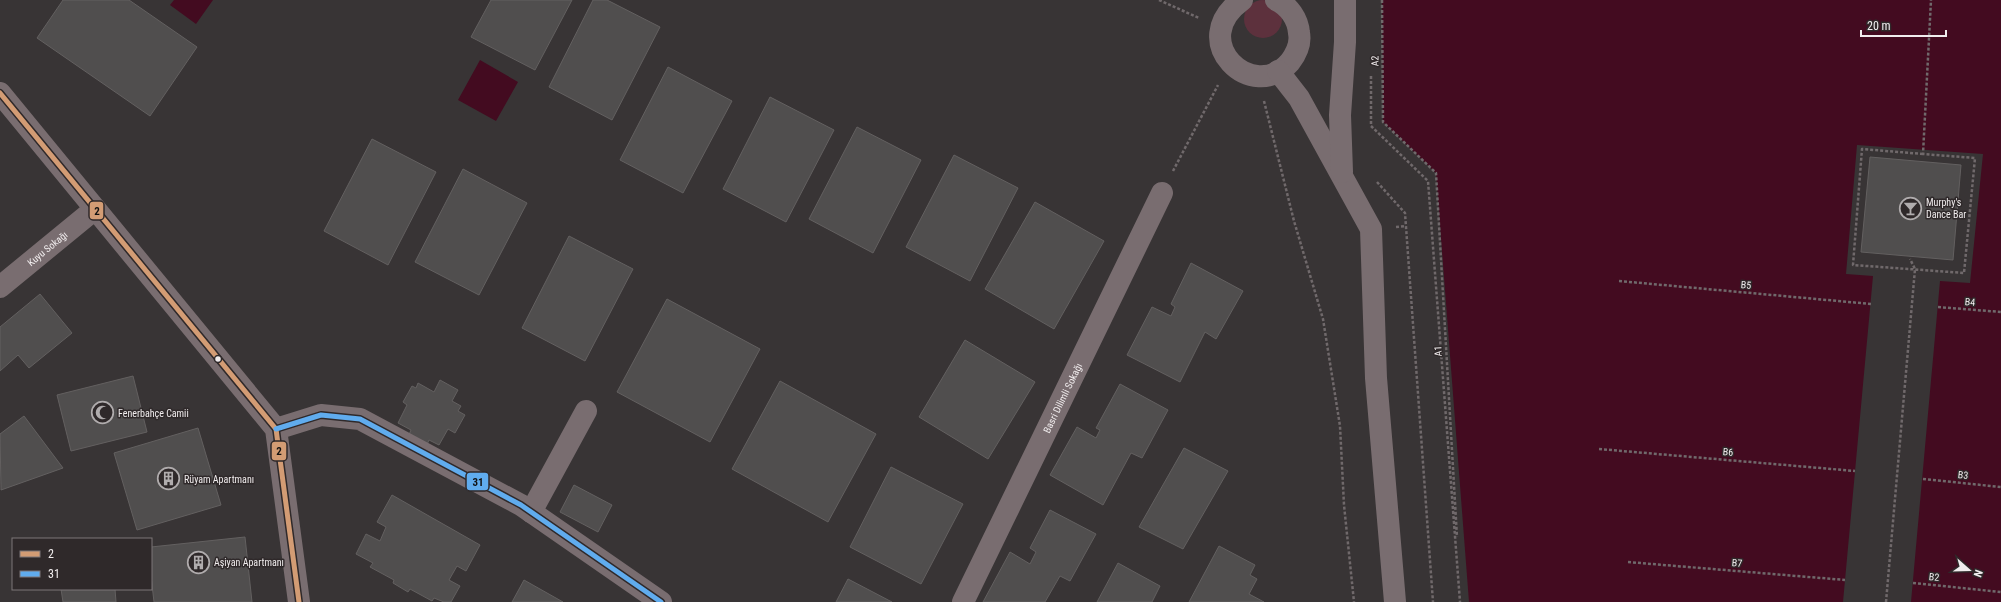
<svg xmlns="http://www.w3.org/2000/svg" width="2001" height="602" font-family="'Roboto Condensed',sans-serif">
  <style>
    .green { fill: #5d313d }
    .water { fill: #430b20 }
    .building { fill: #504e4e; stroke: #636060 }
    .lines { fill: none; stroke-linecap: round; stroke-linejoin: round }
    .path { stroke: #70696b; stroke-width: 2.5; stroke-dasharray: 3 2; stroke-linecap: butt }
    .minor { stroke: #796d70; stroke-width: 22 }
    .bus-1-casing { stroke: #2f292a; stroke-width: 8 }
    .bus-2-casing { stroke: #2f292a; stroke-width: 8 }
    .bus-1 { stroke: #d39c74; stroke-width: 5 }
    .bus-2 { stroke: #60acee; stroke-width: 5 }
    .bus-dot { fill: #f1edee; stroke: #2f292a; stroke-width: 1.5 }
    .labels { text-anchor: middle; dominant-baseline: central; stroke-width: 3; stroke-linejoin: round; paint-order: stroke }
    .street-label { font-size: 10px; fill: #f1edee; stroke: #2f292a }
    .poi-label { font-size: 10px; fill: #f1edee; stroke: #2f292a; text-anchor: start }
    .line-badge { stroke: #2f292a; stroke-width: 1.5 }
    .pale-badge-label { font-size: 11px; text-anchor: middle; font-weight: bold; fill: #111 }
  </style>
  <rect width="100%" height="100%" fill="#383435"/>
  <path class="green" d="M1244 19a19 19 0 1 1 38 0a19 19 0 1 1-38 0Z"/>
  <path class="water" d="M 174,0 L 213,0 L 196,24 L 170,5 Z
    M 1382,0 L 2001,0 L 2001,602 L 1911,602 L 1940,281 L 1970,283 L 1983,154 L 1857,145 L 1846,274 L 1873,276 L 1843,602 L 1469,602 L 1436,173 L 1383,122 Z
    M 480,60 L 518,82 L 496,121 L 458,100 Z"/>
  <path class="building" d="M 63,0 L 129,0 L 197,47 L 150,116 L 37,38 Z
    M 491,0 L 572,0 L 535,70 L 471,37 Z
    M 593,0 L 607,0 L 660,27 L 612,120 L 549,87 Z
    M 668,67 L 732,101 L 683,193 L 620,160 Z
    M 770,97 L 834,130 L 786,222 L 723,189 Z
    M 857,127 L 921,160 L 873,253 L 809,219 Z
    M 372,139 L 436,172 L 388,265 L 324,231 Z
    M 954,155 L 1018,188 L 970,281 L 906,247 Z
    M 1870,157 L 1961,165 L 1953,260 L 1861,252 Z
    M 463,169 L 527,203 L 479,295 L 415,262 Z
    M 1035,202 L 1104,241 L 1054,329 L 985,289 Z
    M 569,236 L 633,269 L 585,361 L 522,328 Z
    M 1191,263 L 1243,291 L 1216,339 L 1205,332 L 1180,382 L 1127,355 L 1152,307 L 1171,316 L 1175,307 L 1171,304 Z
    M 40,294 L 72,333 L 29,368 L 18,355 L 0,371 L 0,327 Z
    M 667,299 L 760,349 L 710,442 L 617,392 Z
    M 965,340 L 1035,382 L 988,459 L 919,417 Z
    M 133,376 L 147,432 L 71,451 L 57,395 Z
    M 440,380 L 458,390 L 452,401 L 461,406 L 458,411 L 465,415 L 455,433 L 448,429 L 439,445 L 429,440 L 426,447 L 408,437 L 411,430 L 398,423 L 407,405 L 403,402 L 412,386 L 416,388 L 418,383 L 434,392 Z
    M 780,381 L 876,434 L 828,522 L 732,469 Z
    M 1120,384 L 1168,410 L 1142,458 L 1131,453 L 1103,505 L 1050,475 L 1077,427 L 1096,438 L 1100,430 L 1096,428 Z
    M 24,416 L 63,468 L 1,490 L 0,434 Z
    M 198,428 L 221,505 L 137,530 L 114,453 Z
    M 1184,448 L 1228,471 L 1183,549 L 1139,527 Z
    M 891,467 L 963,504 L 921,584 L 850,547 Z
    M 574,485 L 612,505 L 598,532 L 560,512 Z
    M 392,495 L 480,545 L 466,571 L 457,566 L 449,580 L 460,586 L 451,602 L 444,602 L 434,598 L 432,601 L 410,589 L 408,592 L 393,583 L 394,580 L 370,567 L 373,563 L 356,554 L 366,534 L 380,541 L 386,527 L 377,522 Z
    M 1050,510 L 1096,534 L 1070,581 L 1060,576 L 1045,602 L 983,602 L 1010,552 L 1030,564 L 1036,552 L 1030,548 Z
    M 245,537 L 252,602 L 154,602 L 151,576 L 151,547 Z
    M 1219,546 L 1255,565 L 1250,575 L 1257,579 L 1249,594 L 1264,602 L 1189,602 Z
    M 1118,563 L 1160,586 L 1152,602 L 1097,602 Z
    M 848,579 L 892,602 L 836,602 Z
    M 524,580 L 563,602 L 512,602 Z
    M 61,589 L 115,589 L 116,602 L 63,602 Z"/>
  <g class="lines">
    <path class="path" d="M 1159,0 L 1199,18
      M 1382,0 L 1383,122 L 1436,173 L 1457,537
      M 1371,76 L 1371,126 L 1428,181 L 1460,602
      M 1264,101 L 1294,221 L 1323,319 L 1340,426 L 1344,505 L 1354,602
      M 1923,154 L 1862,149 L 1853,265 L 1964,273 L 1975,158 L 1923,154 L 1931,0
      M 1173,171 L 1218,85
      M 1377,182 L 1405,213 L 1433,602
      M 1396,227 L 1406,226
      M 1619,281 L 1871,304
      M 1938,307 L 2001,312
      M 1599,449 L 1855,471
      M 1923,479 L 2001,487
      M 1628,562 L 1845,580
      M 1913,583 L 2001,592
      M 1886,602 L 1915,269 L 1910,259"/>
    <g class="minor">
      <path d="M 1242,0 C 1185,41 1253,105 1290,62 C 1296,54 1301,43 1299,33 C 1298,19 1289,6 1276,0"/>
      <path d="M 1278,71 L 1299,98 L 1371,229 L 1376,378 L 1395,602"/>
      <path d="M 0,93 L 276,429 L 299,602"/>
      <path d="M 1342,172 L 1340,115 L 1345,42 L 1345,0"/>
      <path id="s1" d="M 0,287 L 95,209"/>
      <path d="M 276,429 L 321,415 L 360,419 L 521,505 L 661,602"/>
      <path d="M 531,512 L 586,411"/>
      <path id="s2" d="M 963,602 L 1162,193"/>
    </g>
    <defs>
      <path id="bus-1" d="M 0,93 L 276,429 L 299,602"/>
      <path id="bus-2" d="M 276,429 L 321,415 L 360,419 L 521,505 L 661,602"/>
    </defs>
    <use href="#bus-1" class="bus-1-casing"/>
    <use href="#bus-2" class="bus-2-casing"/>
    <use href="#bus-1" class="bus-1"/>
    <use href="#bus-2" class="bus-2"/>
  </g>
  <defs>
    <symbol id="bar-ring" viewBox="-11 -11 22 22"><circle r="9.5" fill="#2f292a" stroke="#b0acad" stroke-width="1.5"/><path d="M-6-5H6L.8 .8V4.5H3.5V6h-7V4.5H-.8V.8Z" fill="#b0acad"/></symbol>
    <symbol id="mosque-ring" viewBox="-11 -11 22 22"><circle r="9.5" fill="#2f292a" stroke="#b0acad" stroke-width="1.5"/><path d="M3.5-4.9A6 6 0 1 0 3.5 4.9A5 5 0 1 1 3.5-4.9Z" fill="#b0acad"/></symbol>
    <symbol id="building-ring" viewBox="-11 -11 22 22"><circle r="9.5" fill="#2f292a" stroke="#b0acad" stroke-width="1.5"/><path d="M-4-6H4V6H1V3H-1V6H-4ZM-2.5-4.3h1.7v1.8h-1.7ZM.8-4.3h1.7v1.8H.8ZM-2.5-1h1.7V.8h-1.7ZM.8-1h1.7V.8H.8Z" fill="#b0acad"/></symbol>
  </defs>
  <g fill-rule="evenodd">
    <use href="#bar-ring" x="1898" y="196" width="25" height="25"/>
    <use href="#mosque-ring" x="90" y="400" width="25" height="25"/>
    <use href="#building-ring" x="156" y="466" width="25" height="25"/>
    <use href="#building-ring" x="186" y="550" width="25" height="25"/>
  </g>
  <circle class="bus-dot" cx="218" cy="359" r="3.5"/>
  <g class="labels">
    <g class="street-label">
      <text transform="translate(1375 61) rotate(-91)">A2</text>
      <text stroke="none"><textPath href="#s1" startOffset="61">Kuyu Sokağı</textPath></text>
      <text transform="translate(1746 285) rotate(5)">B5</text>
      <text transform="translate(1970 302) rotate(5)">B4</text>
      <text transform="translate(1438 351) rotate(-93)">A1</text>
      <text stroke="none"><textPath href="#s2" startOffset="227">Basri Dilimli Sokağı</textPath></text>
      <text transform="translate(1728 452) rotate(5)">B6</text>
      <text transform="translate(1963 475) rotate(6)">B3</text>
      <text transform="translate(1737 563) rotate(5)">B7</text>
      <text transform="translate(1934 577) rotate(6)">B2</text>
    </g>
    <g class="poi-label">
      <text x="1926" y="202">Murphy's<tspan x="1926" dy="12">Dance Bar</tspan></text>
      <text x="118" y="413">Fenerbahçe Camii</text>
      <text x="184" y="479">Rüyam Apartmanı</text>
      <text x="214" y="562">Aşiyan Apartmanı</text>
    </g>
  </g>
  <g class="line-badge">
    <rect x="89" y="201" width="15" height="19" rx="4" fill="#d39c74"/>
    <rect x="271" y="441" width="16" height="20" rx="4" fill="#d39c74"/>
    <rect x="466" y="472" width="23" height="19" rx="4" fill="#60acee"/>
  </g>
  <g class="pale-badge-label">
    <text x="97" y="215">2</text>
    <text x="279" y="455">2</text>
    <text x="478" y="486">31</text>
  </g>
  <rect x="12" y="538" width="140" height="52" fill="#2f292a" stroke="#7d7778"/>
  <rect x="20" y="551" width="20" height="6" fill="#d39c74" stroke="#7d7778"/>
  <text x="48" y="558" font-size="12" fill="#f1edee">2</text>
  <rect x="20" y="571" width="20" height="6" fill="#60acee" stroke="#7d7778"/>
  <text x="48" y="578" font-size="12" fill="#f1edee">31</text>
  <g transform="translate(1969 570) rotate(110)" stroke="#2f292a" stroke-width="3" paint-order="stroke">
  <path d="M0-3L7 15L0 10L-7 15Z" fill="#f1edee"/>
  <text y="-6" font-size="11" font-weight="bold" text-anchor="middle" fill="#f1edee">N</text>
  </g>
  <path d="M1861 30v6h85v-6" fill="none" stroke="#f1edee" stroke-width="2"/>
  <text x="1867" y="30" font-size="12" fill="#f1edee" stroke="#2f292a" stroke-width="3" paint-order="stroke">20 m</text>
</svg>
